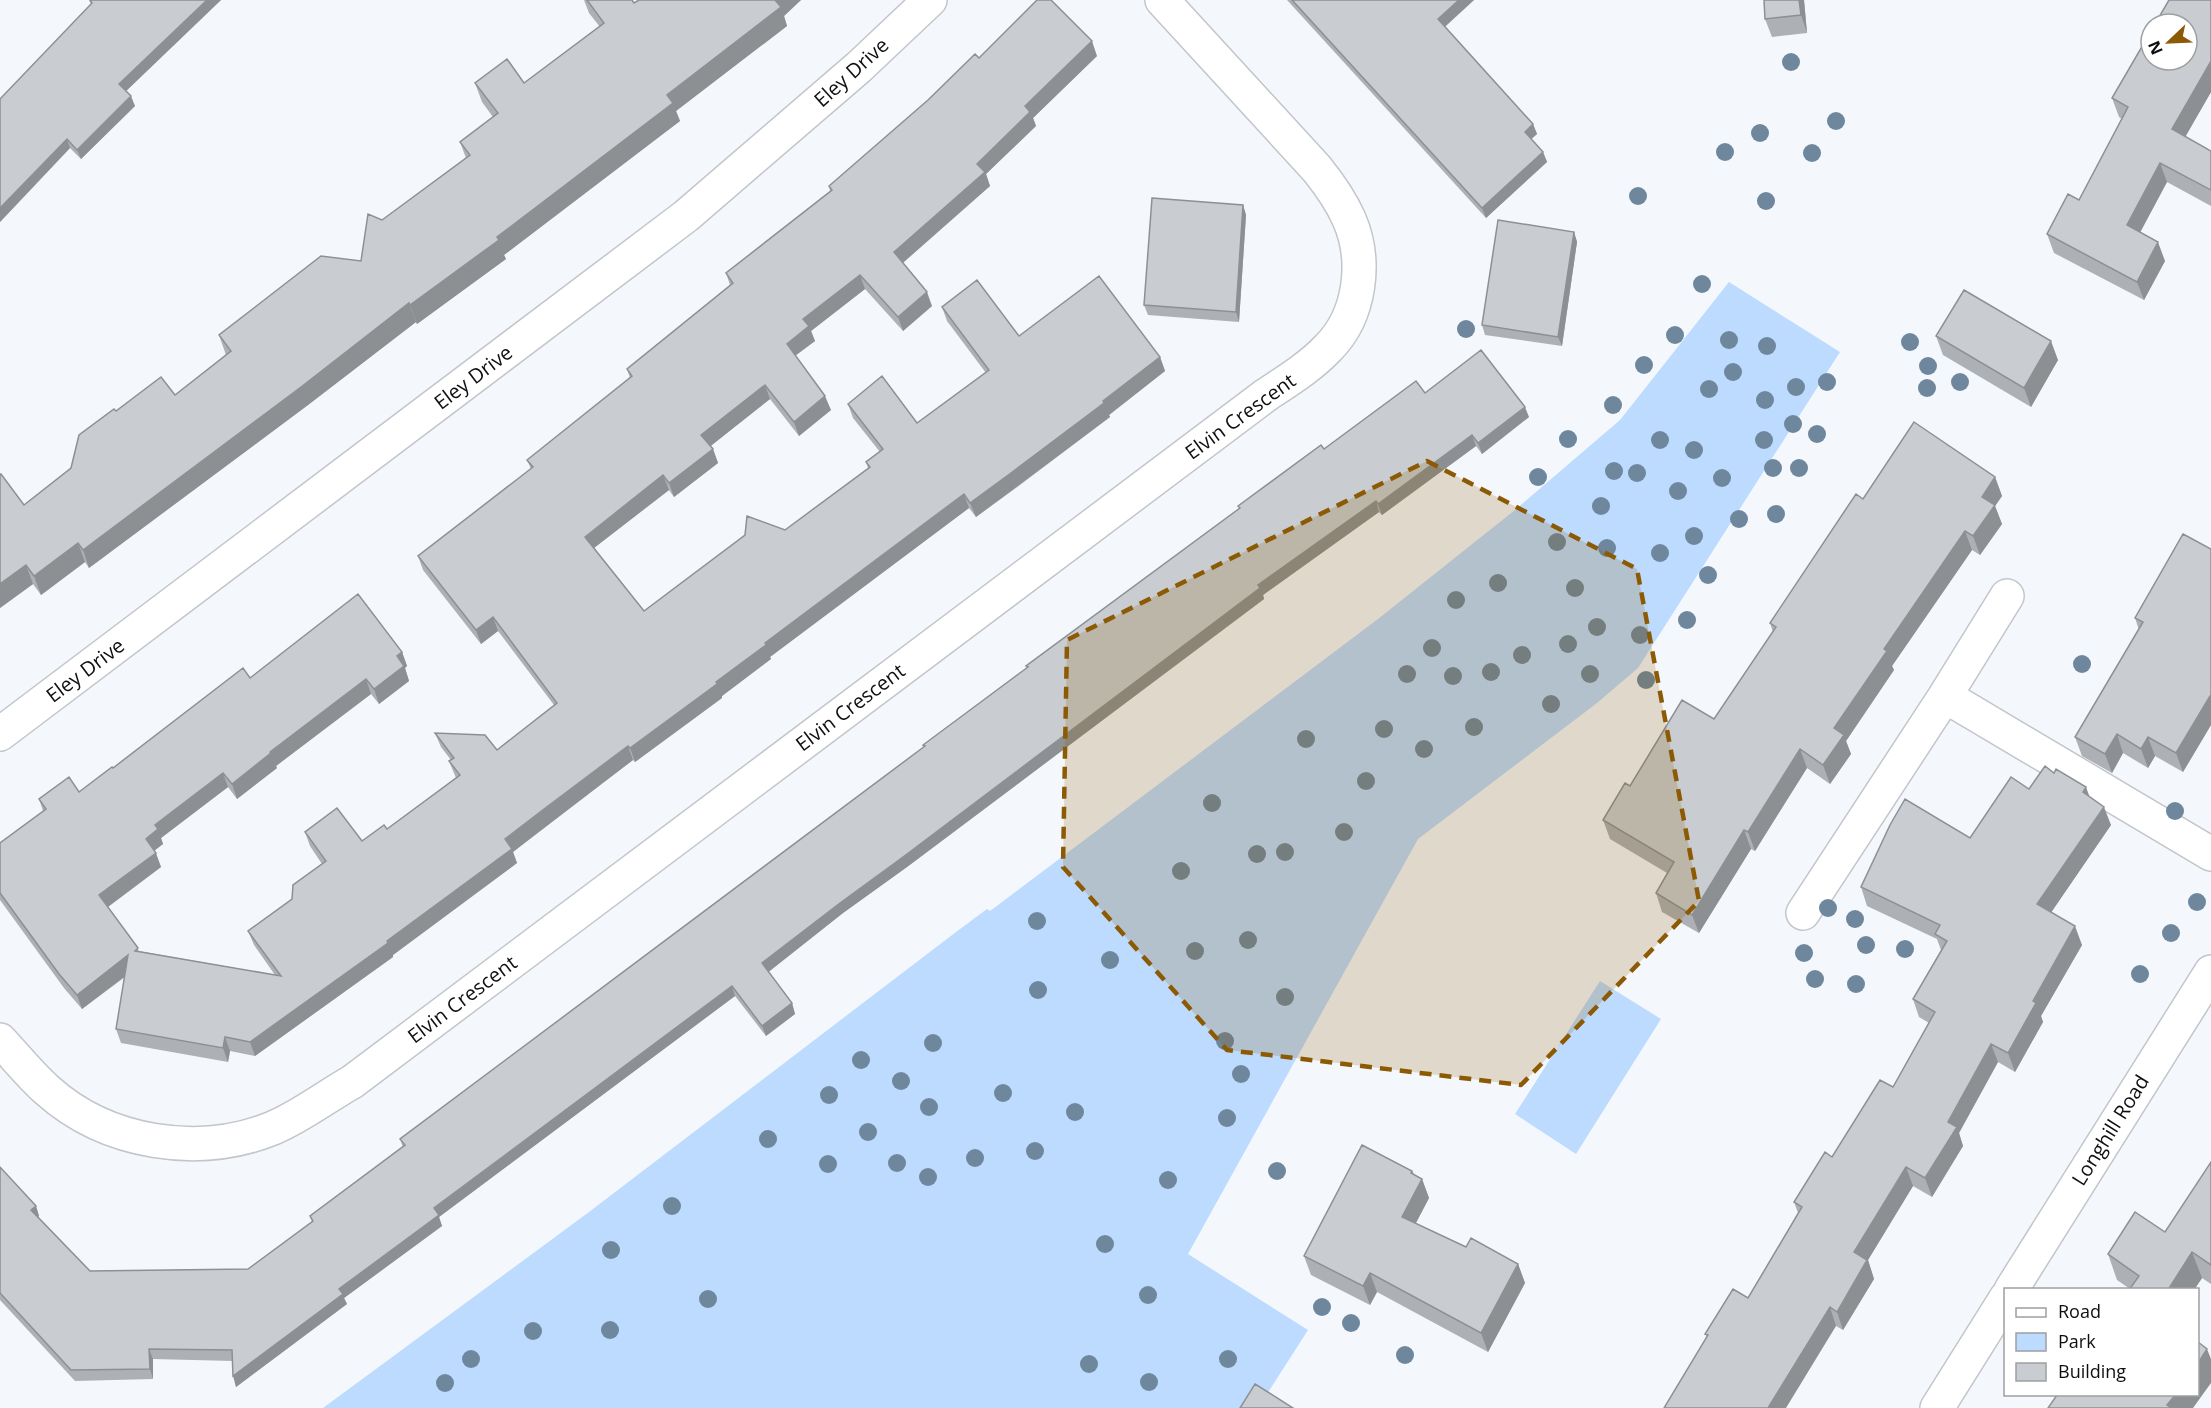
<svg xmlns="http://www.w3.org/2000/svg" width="2211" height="1408" font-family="'Open Sans',sans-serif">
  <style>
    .green { fill: #bddbfe }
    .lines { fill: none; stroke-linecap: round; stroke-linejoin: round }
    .minor-casing { stroke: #c2c6cb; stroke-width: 36 }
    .minor { stroke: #fff; stroke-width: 33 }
    .tree { fill: #6f879d }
    .wall { fill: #adb0b5 }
    .shaded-wall { fill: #8d9093 }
    .building { fill: #c9cdd2; stroke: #8d9093; stroke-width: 1.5 }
    .marked { fill: #8c5a04; fill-opacity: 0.2; stroke: #8c5a04; stroke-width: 4.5; stroke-dasharray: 12 8; stroke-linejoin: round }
    .labels { text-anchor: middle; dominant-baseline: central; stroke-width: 4.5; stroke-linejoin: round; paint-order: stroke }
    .street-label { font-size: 20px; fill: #0e0f11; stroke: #fff }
  </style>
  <rect width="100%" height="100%" fill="#f4f8fd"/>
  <path class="green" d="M 1729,282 L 1840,352 L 1638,668 L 1597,703 L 1418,839 L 1188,1254 L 1308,1330 L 1258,1408 L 323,1408 L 589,1212 L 956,932 L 987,909 L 990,911 L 1378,619 L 1515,510 L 1620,420 Z
    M 1600,981 L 1661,1019 L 1576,1154 L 1515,1114 Z"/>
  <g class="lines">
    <defs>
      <path id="minor" d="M 2007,596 L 1945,696 L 2211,854
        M 0,734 L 686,216 L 859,67 L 930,0
        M 1803,913 L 1945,696
        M 0,1040 C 15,1056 30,1075 47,1090 C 107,1144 199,1158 273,1128 C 300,1117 327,1096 352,1082 L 1266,395 C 1287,381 1310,367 1328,348 C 1361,315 1367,260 1349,219 C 1341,201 1329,184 1317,169 L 1162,0
        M 2011,1290 L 2211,972
        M 1937,1408 L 2006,1298"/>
    </defs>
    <use href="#minor" class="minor-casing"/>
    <use href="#minor" class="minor"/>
  </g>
  <g class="tree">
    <circle cx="1791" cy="62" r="9"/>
    <circle cx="1836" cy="121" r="9"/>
    <circle cx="1760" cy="133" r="9"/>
    <circle cx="1725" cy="152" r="9"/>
    <circle cx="1812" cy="153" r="9"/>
    <circle cx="1638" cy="196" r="9"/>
    <circle cx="1766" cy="201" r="9"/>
    <circle cx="1702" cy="284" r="9"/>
    <circle cx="1466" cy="329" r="9"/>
    <circle cx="1675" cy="335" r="9"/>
    <circle cx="1729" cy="340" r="9"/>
    <circle cx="1910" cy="342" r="9"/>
    <circle cx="1767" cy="346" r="9"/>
    <circle cx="1644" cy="365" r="9"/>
    <circle cx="1928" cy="366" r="9"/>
    <circle cx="1733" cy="372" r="9"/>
    <circle cx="1827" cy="382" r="9"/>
    <circle cx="1960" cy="382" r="9"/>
    <circle cx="1796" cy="387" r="9"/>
    <circle cx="1927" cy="388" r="9"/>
    <circle cx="1709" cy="389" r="9"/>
    <circle cx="1765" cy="400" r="9"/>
    <circle cx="1613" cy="405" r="9"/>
    <circle cx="1793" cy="424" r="9"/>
    <circle cx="1817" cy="434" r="9"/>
    <circle cx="1568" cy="439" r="9"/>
    <circle cx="1660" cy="440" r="9"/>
    <circle cx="1764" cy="440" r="9"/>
    <circle cx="1694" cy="450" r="9"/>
    <circle cx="1773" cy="468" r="9"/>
    <circle cx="1799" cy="468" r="9"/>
    <circle cx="1614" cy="471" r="9"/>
    <circle cx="1637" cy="473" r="9"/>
    <circle cx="1538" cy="477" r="9"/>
    <circle cx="1722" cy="478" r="9"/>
    <circle cx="1678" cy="491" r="9"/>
    <circle cx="1601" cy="506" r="9"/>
    <circle cx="1776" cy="514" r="9"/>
    <circle cx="1739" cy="519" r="9"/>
    <circle cx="1694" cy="536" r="9"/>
    <circle cx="1557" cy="542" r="9"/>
    <circle cx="1607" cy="548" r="9"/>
    <circle cx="1660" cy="553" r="9"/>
    <circle cx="1708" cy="575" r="9"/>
    <circle cx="1498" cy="583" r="9"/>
    <circle cx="1575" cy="588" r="9"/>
    <circle cx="1456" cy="600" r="9"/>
    <circle cx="1687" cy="620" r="9"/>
    <circle cx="1597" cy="627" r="9"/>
    <circle cx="1640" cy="635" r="9"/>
    <circle cx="1568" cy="644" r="9"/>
    <circle cx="1432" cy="648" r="9"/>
    <circle cx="1522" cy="655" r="9"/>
    <circle cx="2082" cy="664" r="9"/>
    <circle cx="1491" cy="672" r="9"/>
    <circle cx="1407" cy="674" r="9"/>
    <circle cx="1590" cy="674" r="9"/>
    <circle cx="1453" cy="676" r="9"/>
    <circle cx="1646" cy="680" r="9"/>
    <circle cx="1551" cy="704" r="9"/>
    <circle cx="1474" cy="727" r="9"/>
    <circle cx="1384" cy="729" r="9"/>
    <circle cx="1306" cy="739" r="9"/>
    <circle cx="1424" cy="749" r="9"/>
    <circle cx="1366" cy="781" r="9"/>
    <circle cx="1212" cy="803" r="9"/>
    <circle cx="2175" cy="811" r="9"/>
    <circle cx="1344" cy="832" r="9"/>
    <circle cx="1285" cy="852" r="9"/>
    <circle cx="1257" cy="854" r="9"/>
    <circle cx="1181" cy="871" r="9"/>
    <circle cx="2197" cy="902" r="9"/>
    <circle cx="1828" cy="908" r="9"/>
    <circle cx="1855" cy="919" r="9"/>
    <circle cx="1037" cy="921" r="9"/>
    <circle cx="2171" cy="933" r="9"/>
    <circle cx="1248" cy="940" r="9"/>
    <circle cx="1866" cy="945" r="9"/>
    <circle cx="1905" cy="949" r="9"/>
    <circle cx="1195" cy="951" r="9"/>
    <circle cx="1804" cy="953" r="9"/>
    <circle cx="1110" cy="960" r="9"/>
    <circle cx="2140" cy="974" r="9"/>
    <circle cx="1815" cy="979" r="9"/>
    <circle cx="1856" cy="984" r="9"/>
    <circle cx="1038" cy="990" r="9"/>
    <circle cx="1285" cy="997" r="9"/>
    <circle cx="1225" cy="1041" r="9"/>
    <circle cx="933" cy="1043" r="9"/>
    <circle cx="861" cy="1060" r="9"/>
    <circle cx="1241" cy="1074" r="9"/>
    <circle cx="901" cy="1081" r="9"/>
    <circle cx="1003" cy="1093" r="9"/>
    <circle cx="829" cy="1095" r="9"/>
    <circle cx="929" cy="1107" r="9"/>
    <circle cx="1075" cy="1112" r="9"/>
    <circle cx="1227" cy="1118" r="9"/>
    <circle cx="868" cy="1132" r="9"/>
    <circle cx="768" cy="1139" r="9"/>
    <circle cx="1035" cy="1151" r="9"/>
    <circle cx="975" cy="1158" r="9"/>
    <circle cx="897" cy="1163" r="9"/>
    <circle cx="828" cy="1164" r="9"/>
    <circle cx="1277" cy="1171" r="9"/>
    <circle cx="928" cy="1177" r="9"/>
    <circle cx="1168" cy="1180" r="9"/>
    <circle cx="672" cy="1206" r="9"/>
    <circle cx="1105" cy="1244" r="9"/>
    <circle cx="611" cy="1250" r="9"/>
    <circle cx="1148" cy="1295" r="9"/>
    <circle cx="708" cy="1299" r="9"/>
    <circle cx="1322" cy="1307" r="9"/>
    <circle cx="1351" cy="1323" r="9"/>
    <circle cx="610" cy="1330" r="9"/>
    <circle cx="533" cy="1331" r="9"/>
    <circle cx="1405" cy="1355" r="9"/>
    <circle cx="471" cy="1359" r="9"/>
    <circle cx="1228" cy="1359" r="9"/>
    <circle cx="1089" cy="1364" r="9"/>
    <circle cx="1149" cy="1382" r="9"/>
    <circle cx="445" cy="1383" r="9"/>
  </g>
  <path class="wall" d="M 89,0 L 221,0 L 126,91 L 135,106 L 81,159 L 70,148 L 0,222 L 0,99 L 91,4 Z
    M 584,0 L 632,0 L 634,3 L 639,0 L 801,0 L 784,16 L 787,26 L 676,111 L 680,121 L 504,255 L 506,259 L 417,324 L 416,322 L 308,405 L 89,568 L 85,562 L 41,595 L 33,584 L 0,608 L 24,505 L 71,468 L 116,411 L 175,395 L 226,355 L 219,335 L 361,261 L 382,220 L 466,158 L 460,142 L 493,117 L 482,102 L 475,83 L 524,83 L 600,27 L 589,13 Z
    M 1287,0 L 1474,0 L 1445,27 L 1533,124 L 1537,134 L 1531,139 L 1543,152 L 1547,162 L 1486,218 Z
    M 1764,0 L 1804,0 L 1807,33 L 1772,37 L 1765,19 Z
    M 2211,0 L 2211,92 L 2185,136 L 2211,151 L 2211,206 L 2167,182 L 2140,232 L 2165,261 L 2144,300 L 2054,253 L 2047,234 L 2079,200 L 2122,119 L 2119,117 L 2112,98 Z
    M 1097,56 L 1033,118 L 1036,126 L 986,174 L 990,186 L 903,263 L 932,306 L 903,331 L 865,289 L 811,331 L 815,341 L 795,356 L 831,410 L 799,436 L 770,399 L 710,446 L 713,449 L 718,463 L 674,497 L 669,490 L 594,548 L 644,611 L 785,530 L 868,468 L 866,462 L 880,452 L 853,418 L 848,404 L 917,423 L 986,373 L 947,321 L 942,307 L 1019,336 L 1160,357 L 1165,371 L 1109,415 L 1110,417 L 1020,485 L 976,517 L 969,508 L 770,657 L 771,659 L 722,696 L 722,698 L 635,762 L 633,760 L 549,823 L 513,852 L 517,863 L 393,955 L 393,957 L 255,1056 L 230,1051 L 228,1062 L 121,1043 L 116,1029 L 125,977 L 82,1009 L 64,988 L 0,900 L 0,843 L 43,811 L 39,799 L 79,792 L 250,678 L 402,652 L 407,666 L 405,668 L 409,681 L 379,704 L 371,694 L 276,766 L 277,768 L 237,799 L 228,787 L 161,838 L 163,844 L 154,851 L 161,867 L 108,907 L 139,951 L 275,975 L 254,945 L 248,931 L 292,899 L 322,864 L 310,846 L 305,832 L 362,841 L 387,829 L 456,778 L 449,761 L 451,760 L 441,747 L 435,733 L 497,750 L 554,705 L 498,631 L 481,644 L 423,570 L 418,556 L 531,469 L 527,460 L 630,378 L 627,369 L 730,285 L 726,273 L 830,191 L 829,186 L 979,58 Z
    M 1243,205 L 1246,215 L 1239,322 L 1148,315 L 1144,305 Z
    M 1574,232 L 1577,242 L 1562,346 L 1485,335 L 1482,325 Z
    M 1936,336 L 2058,360 L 2031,407 L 1943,355 Z
    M 1425,393 L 1529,417 L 1482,454 L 1476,446 L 1382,515 L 1379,512 L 1263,595 L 1264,599 L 907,867 L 843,913 L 768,972 L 792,1003 L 795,1014 L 766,1036 L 735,996 L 439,1217 L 442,1226 L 344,1298 L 347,1304 L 236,1387 L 233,1361 L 153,1359 L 153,1379 L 75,1381 L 0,1300 L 0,1167 L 36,1206 L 39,1216 L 38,1217 L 90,1271 L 248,1269 L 312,1222 L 310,1216 L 403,1147 L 400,1139 L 924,747 L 923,745 L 1027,668 L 1026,666 L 1239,509 L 1238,506 L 1324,449 Z
    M 1995,477 L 2002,496 L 1995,506 L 2002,524 L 1980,555 L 1972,550 L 1892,666 L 1894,670 L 1846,741 L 1851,754 L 1830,784 L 1807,768 L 1755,851 L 1751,849 L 1699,933 L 1662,912 L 1656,893 L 1667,873 L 1610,839 L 1603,820 L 1630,786 L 1714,719 L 1773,632 L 1770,623 L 1863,499 Z
    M 2211,549 L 2211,725 L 2183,772 L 2155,756 L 2148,768 L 2123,753 L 2112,773 L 2082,756 L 2075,737 L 2139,630 L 2135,618 Z
    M 2029,789 L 2089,797 L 2111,825 L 2051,912 L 2082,945 L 2041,1016 L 2043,1022 L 2015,1072 L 1998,1062 L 1959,1133 L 1963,1146 L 1932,1197 L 1913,1186 L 1868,1260 L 1874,1279 L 1843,1330 L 1836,1326 L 1707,1337 L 1705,1334 L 1748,1298 L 1798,1213 L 1794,1202 L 1893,1087 L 1929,1023 L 1919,1017 L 1913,999 L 1941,950 L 1937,939 L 1867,906 L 1861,887 L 1970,838 Z
    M 2211,1162 L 2211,1284 L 2202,1278 L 2194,1290 L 2129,1290 L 2130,1289 L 2117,1280 L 2108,1254 L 2165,1232 Z
    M 1412,1171 L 1414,1174 L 1422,1179 L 1429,1198 L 1416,1223 L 1466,1247 L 1518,1264 L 1525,1283 L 1488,1352 L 1377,1292 L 1370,1305 L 1311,1275 L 1304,1256 Z"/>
  <path class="shaded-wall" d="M 207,0 L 221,0 L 123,94 L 119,84 Z
    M 775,0 L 801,0 L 784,16 L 787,26 L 676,111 L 680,121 L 504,255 L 506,259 L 417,324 L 410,305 L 497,237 L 667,95 Z
    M 1459,0 L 1474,0 L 1442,29 L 1438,19 Z
    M 1799,0 L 1804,0 L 1807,33 L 1801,15 Z
    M 1092,41 L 1097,56 L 1033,118 L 1036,126 L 986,174 L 990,186 L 899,266 L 894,252 L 977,164 L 1025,106 Z
    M 2211,61 L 2211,92 L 2179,148 L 2172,129 Z
    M 131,96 L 135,106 L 81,159 L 77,150 Z
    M 1533,124 L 1537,134 L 1528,142 L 1525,132 Z
    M 67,139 L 70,148 L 0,222 L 0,208 Z
    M 1543,152 L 1547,162 L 1486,218 L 1482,208 Z
    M 2160,163 L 2167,182 L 2134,244 L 2127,225 Z
    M 1243,205 L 1246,215 L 1239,322 L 1236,312 Z
    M 1574,232 L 1577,242 L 1562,346 L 1558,337 Z
    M 2158,242 L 2165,261 L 2144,300 L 2137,282 Z
    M 860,275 L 865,289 L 811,331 L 815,341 L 792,358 L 787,344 L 803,319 Z
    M 927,292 L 932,306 L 903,331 L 898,317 Z
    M 409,303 L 416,322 L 308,405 L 89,568 L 83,550 Z
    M 2051,341 L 2058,360 L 2031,407 L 2024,388 Z
    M 1160,357 L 1165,371 L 1109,415 L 1110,417 L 976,517 L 970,503 Z
    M 765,385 L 770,399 L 707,449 L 701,435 Z
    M 825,396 L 831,410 L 799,436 L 794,422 Z
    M 1525,407 L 1529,417 L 1482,454 L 1478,443 Z
    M 1472,435 L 1476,446 L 1382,515 L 1378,504 Z
    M 713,449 L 718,463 L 674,497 L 669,483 Z
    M 663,475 L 669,490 L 590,551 L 585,537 Z
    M 1995,477 L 2002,496 L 1995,506 L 2002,524 L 1980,555 L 1973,536 L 1982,497 Z
    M 964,494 L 969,508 L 770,657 L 771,659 L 722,696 L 722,698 L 635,762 L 630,748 L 765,643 Z
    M 1376,501 L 1379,512 L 1263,595 L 1264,599 L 907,867 L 843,913 L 766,974 L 762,963 L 840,903 L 1258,585 Z
    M 1965,531 L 1972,550 L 1892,666 L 1894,670 L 1846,741 L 1851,754 L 1830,784 L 1823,765 L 1834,728 L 1884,649 Z
    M 78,543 L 85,562 L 41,595 L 34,576 Z
    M 26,565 L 33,584 L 0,608 L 0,584 Z
    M 493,617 L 498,631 L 481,644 L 476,630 Z
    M 402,652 L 407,666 L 405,668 L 409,681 L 379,704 L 374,689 L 397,656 Z
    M 366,679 L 371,694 L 276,766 L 277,768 L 237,799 L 232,784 L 270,752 Z
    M 2210,696 L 2211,698 L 2211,725 L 2183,772 L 2176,753 Z
    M 2117,734 L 2123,753 L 2112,773 L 2105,754 Z
    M 2148,737 L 2155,756 L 2148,768 L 2141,749 Z
    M 628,746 L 633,760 L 513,852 L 517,863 L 393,955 L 393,957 L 255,1056 L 250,1042 L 387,941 L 505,839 Z
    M 1800,749 L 1807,768 L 1755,851 L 1748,832 Z
    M 223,773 L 228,787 L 161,838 L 163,844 L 151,853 L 146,839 L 155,825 Z
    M 2086,787 L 2093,806 L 2083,792 Z
    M 2104,807 L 2111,825 L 2044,923 L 2037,904 Z
    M 1744,830 L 1751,849 L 1699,933 L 1692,915 Z
    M 156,853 L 161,867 L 105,909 L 99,895 Z
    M 2075,926 L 2082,945 L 2041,1016 L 2043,1022 L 2015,1072 L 2008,1053 L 2033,1001 Z
    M 128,955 L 133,970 L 82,1009 L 77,995 Z
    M 732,986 L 735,996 L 439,1217 L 442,1226 L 344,1298 L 347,1304 L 236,1387 L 233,1376 L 339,1289 L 434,1208 Z
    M 792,1003 L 795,1014 L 766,1036 L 762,1026 Z
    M 225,1037 L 230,1051 L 228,1062 L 223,1048 Z
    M 1991,1044 L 1998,1062 L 1959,1133 L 1963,1146 L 1932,1197 L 1925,1178 L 1948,1122 Z
    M 1906,1167 L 1913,1186 L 1868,1260 L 1874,1279 L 1843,1330 L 1837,1312 L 1854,1252 Z
    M 1412,1171 L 1418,1186 L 1422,1179 L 1429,1198 L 1409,1236 L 1402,1217 Z
    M 36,1206 L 39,1216 L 35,1220 L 31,1210 Z
    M 2192,1252 L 2202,1278 L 2194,1290 L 2168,1290 Z
    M 1518,1264 L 1525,1283 L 1488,1352 L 1481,1333 Z
    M 1370,1273 L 1377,1292 L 1370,1305 L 1363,1286 Z
    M 1830,1307 L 1836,1326 L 1786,1408 L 1768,1408 Z
    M 149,1349 L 153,1359 L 153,1379 L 150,1369 Z
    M 2207,1349 L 2211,1359 L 2211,1383 L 2193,1408 L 2168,1408 L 2167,1405 L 2175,1395 L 2198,1395 L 2198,1363 Z"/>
  <path class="building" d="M 90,0 L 207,0 L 119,84 L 131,96 L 77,150 L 67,139 L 0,208 L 0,99 L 92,3 Z
    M 587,0 L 632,0 L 634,3 L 639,0 L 775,0 L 781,7 L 667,95 L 673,103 L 497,237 L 499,240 L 410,305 L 409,303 L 301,387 L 83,550 L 78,543 L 34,576 L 26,565 L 0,584 L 0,474 L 1,474 L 24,505 L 71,468 L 79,435 L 114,409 L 116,411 L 161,377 L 175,395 L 231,351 L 219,335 L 321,256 L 361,261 L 368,214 L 382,220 L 470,155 L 460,142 L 498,113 L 475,83 L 507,59 L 524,83 L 604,23 Z
    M 1037,0 L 1051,0 L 1092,41 L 1025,106 L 1030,112 L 977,164 L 985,172 L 894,252 L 927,292 L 898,317 L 860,275 L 803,319 L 809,326 L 787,344 L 825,396 L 794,422 L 765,385 L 701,435 L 713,449 L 669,483 L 663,475 L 585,537 L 644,611 L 745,535 L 747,516 L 785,530 L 870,467 L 866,462 L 883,449 L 848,404 L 882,376 L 917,423 L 989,370 L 942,307 L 977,280 L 1019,336 L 1099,276 L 1160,357 L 1103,401 L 1104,403 L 1015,470 L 970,503 L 964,494 L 765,643 L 766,645 L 716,682 L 717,684 L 630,748 L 628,746 L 544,809 L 505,839 L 512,849 L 387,941 L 388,943 L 250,1042 L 225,1037 L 223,1048 L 116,1029 L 128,955 L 77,995 L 59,974 L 0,893 L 0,843 L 46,809 L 39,799 L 69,777 L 79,792 L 112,767 L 113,768 L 243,668 L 250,678 L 358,594 L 402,652 L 397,656 L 404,666 L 374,689 L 366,679 L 270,752 L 271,753 L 232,784 L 223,773 L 155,825 L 158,829 L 146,839 L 156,853 L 99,895 L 138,948 L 135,951 L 281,976 L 248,931 L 292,899 L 293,885 L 326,861 L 305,832 L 337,808 L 362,841 L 384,825 L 387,829 L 460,775 L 449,761 L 454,758 L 435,733 L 485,735 L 497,750 L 557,703 L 493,617 L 476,630 L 418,556 L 533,467 L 527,460 L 632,376 L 627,369 L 733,283 L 726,273 L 832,190 L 829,186 L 928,100 L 975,54 L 979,58 Z
    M 1292,0 L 1459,0 L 1438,19 L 1533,124 L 1525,132 L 1543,152 L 1482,208 Z
    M 1764,0 L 1799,0 L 1801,15 L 1765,19 Z
    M 2169,0 L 2211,0 L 2211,61 L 2172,129 L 2211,151 L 2211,190 L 2160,163 L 2127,225 L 2158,242 L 2137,282 L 2047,234 L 2068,194 L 2079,200 L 2128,107 L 2112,98 L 2151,31 L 2151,60 L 2187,60 L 2187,24 L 2155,24 Z
    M 1152,198 L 1243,205 L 1236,312 L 1144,305 Z
    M 1498,220 L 1574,232 L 1558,337 L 1482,325 Z
    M 1964,290 L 2051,341 L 2024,388 L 1936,336 Z
    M 1481,350 L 1525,407 L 1478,443 L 1472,435 L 1378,504 L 1376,501 L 1258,585 L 1260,588 L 903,857 L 840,903 L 762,963 L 792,1003 L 762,1026 L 732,986 L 434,1208 L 439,1215 L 339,1289 L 343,1294 L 233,1376 L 232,1350 L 149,1349 L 150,1369 L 71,1370 L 0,1293 L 0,1167 L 36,1206 L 31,1210 L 90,1271 L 248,1269 L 313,1221 L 310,1216 L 405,1145 L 400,1139 L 925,746 L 923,745 L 1028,667 L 1026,666 L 1240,508 L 1238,506 L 1321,445 L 1324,449 L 1416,381 L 1425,393 Z
    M 1914,422 L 1995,477 L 1982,497 L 1995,505 L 1973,536 L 1965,531 L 1884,649 L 1887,651 L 1834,728 L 1844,735 L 1823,765 L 1800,749 L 1748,832 L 1744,830 L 1692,915 L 1656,893 L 1674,862 L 1603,820 L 1625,783 L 1630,786 L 1682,700 L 1714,719 L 1776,627 L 1770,623 L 1856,494 L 1863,499 Z
    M 2183,534 L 2211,549 L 2211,696 L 2210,696 L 2176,753 L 2148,737 L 2141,749 L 2117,734 L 2105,754 L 2075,737 L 2143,622 L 2135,618 Z
    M 2045,766 L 2054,773 L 2056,769 L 2086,787 L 2083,792 L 2104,807 L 2037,904 L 2075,926 L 2033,1001 L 2036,1003 L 2008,1053 L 1991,1044 L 1948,1122 L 1957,1127 L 1925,1178 L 1906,1167 L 1854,1252 L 1867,1260 L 1837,1312 L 1830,1307 L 1768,1408 L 1664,1408 L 1708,1335 L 1705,1334 L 1733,1289 L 1748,1298 L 1802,1207 L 1794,1202 L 1825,1152 L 1832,1157 L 1880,1080 L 1893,1087 L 1935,1012 L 1913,999 L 1947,941 L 1935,934 L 1940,925 L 1861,887 L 1890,825 L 1905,799 L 1970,838 L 2011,777 L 2029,789 Z
    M 1362,1145 L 1412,1171 L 1411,1173 L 1422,1179 L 1402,1217 L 1466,1247 L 1471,1238 L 1518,1264 L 1481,1333 L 1370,1273 L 1363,1286 L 1304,1256 Z
    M 2211,1162 L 2211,1265 L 2192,1252 L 2168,1290 L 2129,1290 L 2139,1276 L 2108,1254 L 2135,1212 L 2165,1232 Z
    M 2198,1342 L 2207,1349 L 2198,1363 Z
    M 1255,1384 L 1293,1408 L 1240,1408 Z
    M 2057,1395 L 2175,1395 L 2167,1405 L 2172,1408 L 2048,1408 Z"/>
  <path class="marked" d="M 1427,461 L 1637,569 L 1699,901 L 1521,1085 L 1227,1050 L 1063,867 L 1067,640 Z"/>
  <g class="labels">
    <g class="street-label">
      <text transform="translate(851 72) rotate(-42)">Eley Drive</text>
      <text transform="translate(473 377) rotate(-37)">Eley Drive</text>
      <text transform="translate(1240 416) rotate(-36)">Elvin Crescent</text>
      <text transform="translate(85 670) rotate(-37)">Eley Drive</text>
      <text transform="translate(850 707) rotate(-37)">Elvin Crescent</text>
      <text transform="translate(462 999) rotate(-37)">Elvin Crescent</text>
      <text transform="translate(2110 1130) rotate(-58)">Longhill Road</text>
    </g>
  </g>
  <rect x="2004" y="1288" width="195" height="108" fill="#ffffff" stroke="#9f9fa0" stroke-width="1.5"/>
  <rect x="2016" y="1308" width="30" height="9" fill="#ffffff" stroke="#9f9fa0" stroke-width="1.5"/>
  <text x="2058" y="1318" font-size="18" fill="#0e0f11">Road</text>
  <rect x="2016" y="1333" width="30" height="18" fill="#bddbfe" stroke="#9f9fa0" stroke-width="1.5"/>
  <text x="2058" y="1348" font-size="18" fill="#0e0f11">Park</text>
  <rect x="2016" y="1363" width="30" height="18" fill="#c9cdd2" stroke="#9f9fa0" stroke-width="1.5"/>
  <text x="2058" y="1378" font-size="18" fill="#0e0f11">Building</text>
  <g transform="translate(2169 42) rotate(247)"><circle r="28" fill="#ffffff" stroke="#9f9fa0" stroke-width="1.5"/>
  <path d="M0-4.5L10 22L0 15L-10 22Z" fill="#8c5a04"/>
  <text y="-9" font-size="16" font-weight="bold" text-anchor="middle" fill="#0e0f11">N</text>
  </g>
</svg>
